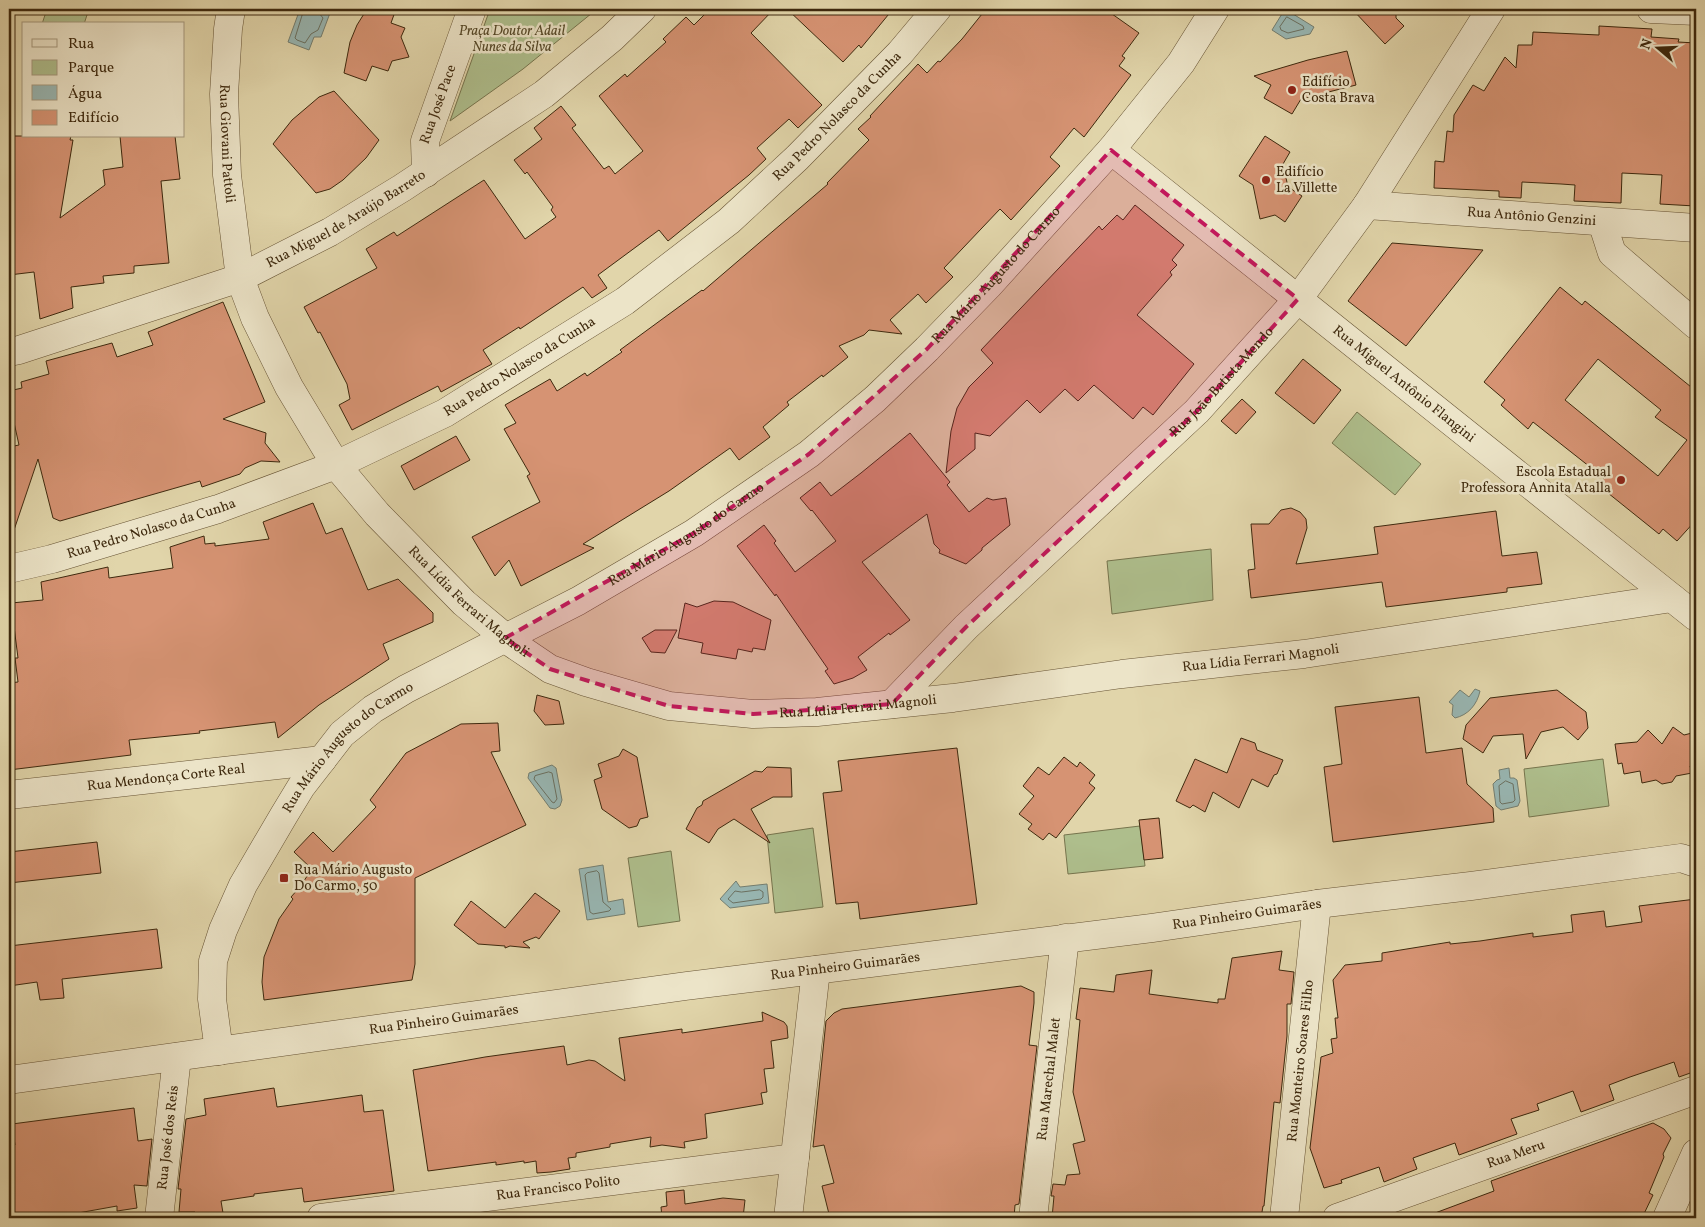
<svg xmlns="http://www.w3.org/2000/svg" width="1705" height="1227" font-family="Vollkorn,serif">
  <style>
    .green { fill: #aebe8c; stroke: #76744d }
    .water { fill: #98b6b2; stroke: #747e70 }
    .lines { fill: none; stroke-linecap: round; stroke-linejoin: round }
    .shore { stroke: #6b7060; stroke-width: 1 }
    .building { fill: #d69373; stroke: #3e290e; fill-rule: evenodd }
    .minor-casing { stroke: #675435; stroke-width: 29 }
    .minor { stroke: #ece4c8; stroke-width: 28 }
    .marked { fill: #c2185b; fill-opacity: 0.2; stroke: #c2185b; stroke-width: 4; stroke-dasharray: 10 6; stroke-linejoin: round }
    .poi-dot { fill: #8f2418; stroke: #ece4c8; stroke-width: 2 }
    .labels { text-anchor: middle; dominant-baseline: central; stroke-width: 5; stroke-linejoin: round; paint-order: stroke }
    .park-label { font-size: 14px; font-style: italic; fill: #544727; stroke: #ece4c8 }
    .poi-label { font-size: 14px; fill: #3e290e; stroke: #ece4c8; text-anchor: start }
    .street-label { font-size: 14px; fill: #3e290e; stroke: #ece4c8 }
  </style>
  <rect width="100%" height="100%" fill="#e1d5aa"/>
  <filter id="stains"><feTurbulence type="fractalNoise" baseFrequency=".004" numOctaves="4"/><feColorMatrix values="0 0 0 0 .2 0 0 0 0 .09 0 0 0 0 .02 0 0 0 .5 -.17"/></filter>
  <radialGradient id="worn" r=".72"><stop offset=".6" stop-color="#630" stop-opacity="0"/><stop offset="1" stop-color="#630" stop-opacity=".3"/></radialGradient>
  <path class="green" d="M 47,9 L 89,9 L 84,24 L 42,24 Z
    M 490,9 L 597,9 L 523,69 L 450,121 Z
    M 1357,412 L 1421,464 L 1395,495 L 1332,443 Z
    M 1211,549 L 1213,600 L 1112,614 L 1107,561 Z
    M 1603,759 L 1609,806 L 1529,817 L 1524,769 Z
    M 1140,826 L 1145,866 L 1068,874 L 1064,835 Z
    M 813,828 L 823,907 L 775,913 L 767,835 Z
    M 671,851 L 680,921 L 638,927 L 628,858 Z"/>
  <path class="water" d="M 300,9 L 322,9 L 322,11 L 330,13 L 321,37 L 314,37 L 309,50 L 288,42 Z
    M 1285,9 L 1314,27 L 1310,34 L 1286,39 L 1272,30 Z
    M 1475,689 L 1480,691 C 1477,705 1468,715 1455,718 L 1452,715 L 1453,705 L 1449,702 L 1460,690 L 1469,697 Z
    M 552,765 L 556,768 L 562,800 L 560,806 L 555,809 L 550,808 L 528,778 L 529,773 Z
    M 1509,768 L 1510,778 L 1514,778 L 1517,780 L 1520,801 L 1518,806 L 1501,810 L 1496,806 L 1493,784 L 1497,780 L 1500,779 L 1499,770 Z
    M 603,865 L 608,902 L 623,899 L 625,914 L 587,920 L 579,869 Z
    M 736,881 L 740,887 L 767,884 L 769,903 L 730,908 L 720,899 Z"/>
  <g class="lines">
    <path class="shore" d="M 304,9 L 295,38 L 297,40 L 305,43 L 311,34 L 318,30 L 323,18 L 319,13 L 318,9
      M 1287,17 L 1303,26 L 1304,29 L 1288,33 L 1281,30 L 1280,27 Z
      M 549,772 L 552,773 L 557,799 L 554,803 L 552,802 L 534,779 L 535,776 Z
      M 1506,781 L 1513,784 L 1515,800 L 1513,802 L 1502,804 L 1500,802 L 1499,786 Z
      M 597,871 L 599,873 L 603,902 L 611,909 L 609,911 L 593,914 L 590,912 L 585,875 L 587,873 Z
      M 760,890 L 763,892 L 763,897 L 761,899 L 733,903 L 728,899 L 735,891 L 741,892 Z"/>
  </g>
  <path class="building" d="M 367,9 L 396,9 L 391,23 L 405,28 L 401,37 L 409,57 L 392,61 L 388,71 L 372,66 L 366,81 L 344,73 L 350,42 L 357,25 Z
    M 710,9 L 774,9 L 751,33 L 822,105 L 798,128 L 789,119 L 757,148 L 766,159 L 749,175 L 668,241 L 659,230 L 598,275 L 607,288 L 592,298 L 583,287 L 520,329 L 519,327 L 483,350 L 492,364 L 441,392 L 438,386 L 352,430 L 339,405 L 350,399 L 347,384 L 320,332 L 318,333 L 304,307 L 377,268 L 366,249 L 394,232 L 397,236 L 484,180 L 525,239 L 556,217 L 551,210 L 553,207 L 527,172 L 525,174 L 514,160 L 542,139 L 534,128 L 561,106 L 576,125 L 572,128 L 604,169 L 609,166 L 615,174 L 643,151 L 599,96 L 625,74 L 627,77 L 666,42 L 663,39 L 686,17 L 694,25 Z
    M 787,9 L 893,9 L 861,48 L 859,45 L 843,62 Z
    M 986,9 L 1105,9 L 1139,33 L 1122,56 L 1125,58 L 1119,66 L 1131,75 L 1084,137 L 1074,128 L 1050,157 L 1060,166 L 1011,220 L 1000,209 L 944,268 L 953,277 L 926,303 L 918,294 L 890,320 L 902,334 L 869,330 L 864,335 L 839,346 L 848,357 L 823,377 L 822,375 L 787,402 L 789,405 L 763,427 L 770,437 L 739,460 L 730,448 L 669,491 L 583,544 L 594,548 L 521,586 L 509,560 L 495,576 L 472,537 L 540,502 L 527,476 L 530,474 L 504,429 L 516,423 L 505,405 L 550,379 L 557,391 L 585,373 L 587,376 L 622,352 L 620,350 L 702,290 L 703,291 L 828,184 L 827,183 L 869,140 L 858,129 L 871,117 L 870,116 L 918,64 L 927,73 L 938,61 L 940,62 L 962,39 Z
    M 1352,9 L 1396,9 L 1396,18 L 1404,26 L 1385,44 Z
    M 1599,26 L 1652,29 L 1651,37 L 1679,39 L 1678,42 L 1696,43 L 1695,206 L 1660,204 L 1662,175 L 1622,173 L 1621,203 L 1574,201 L 1575,185 L 1561,184 L 1522,182 L 1521,198 L 1499,197 L 1499,191 L 1434,188 L 1435,161 L 1444,162 L 1447,131 L 1453,132 L 1454,115 L 1473,85 L 1484,91 L 1505,57 L 1516,68 L 1518,45 L 1532,45 L 1533,32 L 1599,35 Z
    M 1347,51 L 1356,85 L 1301,99 L 1292,114 L 1264,98 L 1271,85 L 1254,76 L 1308,60 Z
    M 334,91 L 379,140 L 366,158 L 343,180 L 330,189 L 316,193 L 273,144 L 292,120 L 312,103 L 319,97 Z
    M 9,136 L 71,136 L 70,140 L 73,140 L 60,218 L 105,185 L 103,170 L 123,167 L 120,136 L 175,136 L 180,179 L 161,181 L 169,263 L 134,266 L 134,273 L 103,276 L 104,283 L 71,287 L 73,308 L 40,319 L 34,272 L 9,275 Z
    M 1265,136 L 1290,152 L 1283,164 L 1288,187 L 1302,196 L 1285,222 L 1275,215 L 1260,219 L 1253,185 L 1239,176 Z
    M 1135,205 L 1184,245 L 1172,260 L 1177,265 L 1170,272 L 1172,275 L 1137,315 L 1194,364 L 1153,415 L 1143,407 L 1133,419 L 1094,385 L 1078,401 L 1065,389 L 1040,413 L 1027,400 L 990,436 L 975,433 L 975,449 L 946,473 L 951,431 L 957,408 L 969,387 L 993,363 L 981,350 L 1099,226 L 1102,230 L 1117,215 L 1123,220 Z
    M 1392,243 L 1483,250 L 1406,346 L 1348,301 Z
    M 1560,287 L 1582,305 L 1585,301 L 1696,391 L 1696,520 L 1677,541 L 1663,529 L 1659,534 L 1598,485 L 1604,478 L 1533,422 L 1528,429 L 1501,405 L 1505,400 L 1484,382 ZM 1598,359 L 1661,410 L 1655,417 L 1687,440 L 1658,476 L 1565,400 Z
    M 223,302 L 265,402 L 223,419 L 266,433 L 265,443 L 280,462 L 261,461 L 245,468 L 240,474 L 202,487 L 200,481 L 60,521 L 53,518 L 38,459 L 12,536 L 9,535 L 9,447 L 19,445 L 9,400 L 9,391 L 22,388 L 21,382 L 49,374 L 46,361 L 112,343 L 117,357 L 153,345 L 148,332 Z
    M 1303,359 L 1341,390 L 1314,424 L 1275,393 Z
    M 1242,399 L 1256,412 L 1236,434 L 1221,421 Z
    M 910,433 L 950,482 L 947,485 L 969,512 L 987,498 L 993,500 L 1006,498 L 1010,525 L 982,548 L 982,550 L 966,564 L 939,553 L 940,550 L 934,544 L 927,514 L 862,562 L 910,620 L 890,635 L 889,633 L 858,657 L 867,670 L 853,678 L 834,684 L 825,671 L 828,669 L 776,594 L 775,596 L 737,546 L 764,525 L 776,541 L 774,543 L 795,572 L 836,541 L 812,510 L 811,511 L 800,498 L 820,482 L 831,496 L 861,473 Z
    M 456,436 L 470,460 L 414,490 L 401,466 Z
    M 313,503 L 326,534 L 342,528 L 368,590 L 398,579 L 433,613 L 433,622 L 383,644 L 389,659 L 319,705 L 278,738 L 275,722 L 199,731 L 200,733 L 129,740 L 131,755 L 9,770 L 9,683 L 18,682 L 15,658 L 18,658 L 11,603 L 43,600 L 41,582 L 108,567 L 109,578 L 173,568 L 170,547 L 204,536 L 205,544 L 215,543 L 215,546 L 269,539 L 263,522 Z
    M 1291,508 L 1300,512 L 1306,519 L 1307,528 L 1296,564 L 1378,554 L 1374,527 L 1496,511 L 1502,556 L 1537,552 L 1542,584 L 1507,588 L 1507,592 L 1386,607 L 1382,582 L 1251,598 L 1248,570 L 1255,569 L 1251,524 L 1269,524 L 1281,510 Z
    M 714,601 L 733,602 L 771,620 L 765,650 L 753,648 L 752,652 L 738,649 L 736,659 L 701,653 L 703,643 L 678,638 L 685,603 L 697,607 Z
    M 655,630 L 677,630 L 665,653 L 651,652 L 642,638 Z
    M 1557,690 L 1586,712 L 1588,728 L 1578,740 L 1563,727 L 1541,732 L 1526,759 L 1523,734 L 1493,736 L 1483,753 L 1463,739 L 1466,725 L 1490,698 Z
    M 537,695 L 559,701 L 564,724 L 545,725 L 534,711 Z
    M 1419,697 L 1426,753 L 1462,748 L 1467,784 L 1493,808 L 1494,822 L 1333,842 L 1324,767 L 1342,764 L 1335,707 Z
    M 498,723 L 500,751 L 491,752 L 526,825 L 415,878 L 415,964 L 412,980 L 264,1000 L 262,982 L 264,957 L 279,919 L 293,899 L 291,897 L 299,888 L 312,869 L 294,852 L 313,832 L 333,852 L 376,807 L 370,800 L 406,753 L 461,724 Z
    M 1673,727 L 1684,735 L 1696,732 L 1696,765 L 1690,766 L 1692,773 L 1676,776 L 1672,782 L 1662,784 L 1656,780 L 1642,783 L 1640,771 L 1624,774 L 1622,763 L 1618,764 L 1615,744 L 1637,742 L 1648,730 L 1662,744 Z
    M 1241,738 L 1255,743 L 1257,750 L 1283,760 L 1277,774 L 1274,775 L 1268,787 L 1252,779 L 1239,808 L 1213,792 L 1205,812 L 1193,805 L 1190,808 L 1176,801 L 1195,759 L 1227,773 Z
    M 957,748 L 977,904 L 860,919 L 858,902 L 836,904 L 823,793 L 842,791 L 838,761 Z
    M 623,749 L 637,757 L 648,817 L 640,819 L 637,826 L 629,828 L 602,809 L 594,780 L 602,777 L 598,764 L 619,756 Z
    M 1064,757 L 1077,767 L 1080,762 L 1095,775 L 1089,783 L 1095,788 L 1056,838 L 1049,833 L 1043,840 L 1028,829 L 1032,824 L 1019,814 L 1034,796 L 1023,786 L 1038,767 L 1049,775 Z
    M 767,767 L 791,768 L 792,797 L 773,797 L 751,809 L 770,843 L 734,819 L 718,829 L 709,843 L 686,829 L 697,808 L 702,805 L 703,801 L 755,771 L 762,772 Z
    M 1159,818 L 1163,858 L 1144,860 L 1139,820 Z
    M 97,842 L 101,873 L 9,883 L 9,852 Z
    M 535,893 L 560,911 L 539,939 L 536,937 L 523,942 L 530,948 L 510,946 L 505,948 L 505,946 L 478,944 L 454,925 L 471,901 L 505,928 Z
    M 1696,899 L 1696,1071 L 1679,1077 L 1674,1062 L 1630,1077 L 1609,1085 L 1614,1100 L 1581,1112 L 1573,1091 L 1537,1104 L 1539,1110 L 1511,1119 L 1517,1134 L 1459,1155 L 1455,1143 L 1413,1158 L 1417,1169 L 1384,1182 L 1379,1167 L 1341,1180 L 1342,1183 L 1324,1188 L 1310,1148 L 1321,1057 L 1333,1053 L 1331,1039 L 1337,1038 L 1335,1018 L 1338,1018 L 1333,980 L 1345,965 L 1382,961 L 1382,953 L 1450,942 L 1450,944 L 1480,941 L 1533,933 L 1533,937 L 1573,932 L 1571,915 L 1604,911 L 1606,927 L 1642,922 L 1639,906 Z
    M 157,929 L 162,968 L 62,979 L 64,998 L 40,1000 L 37,982 L 9,986 L 9,946 Z
    M 1282,951 L 1279,970 L 1294,972 L 1291,1004 L 1287,1004 L 1287,1036 L 1280,1103 L 1274,1102 L 1264,1206 L 1263,1206 L 1261,1218 L 1052,1218 L 1054,1196 L 1051,1196 L 1053,1184 L 1065,1185 L 1067,1175 L 1080,1174 L 1073,1144 L 1085,1141 L 1073,1092 L 1080,1020 L 1076,1019 L 1080,988 L 1114,992 L 1116,975 L 1152,970 L 1149,994 L 1218,1003 L 1218,999 L 1225,999 L 1232,958 Z
    M 1021,986 L 1034,992 L 1034,1003 L 1029,1045 L 1037,1046 L 1019,1204 L 1015,1205 L 1014,1218 L 830,1218 L 822,1186 L 834,1183 L 824,1145 L 813,1147 L 826,1021 L 834,1013 L 842,1009 Z
    M 762,1012 L 784,1022 L 787,1026 L 788,1038 L 771,1041 L 774,1068 L 764,1069 L 767,1092 L 761,1093 L 763,1104 L 705,1114 L 707,1138 L 684,1142 L 685,1148 L 662,1145 L 650,1147 L 651,1137 L 610,1144 L 610,1147 L 576,1153 L 576,1157 L 568,1158 L 570,1169 L 551,1172 L 537,1173 L 536,1161 L 524,1163 L 524,1161 L 496,1165 L 496,1162 L 428,1171 L 413,1070 L 485,1057 L 564,1046 L 567,1065 L 589,1060 L 595,1061 L 625,1081 L 619,1038 L 682,1029 L 682,1033 L 763,1021 Z
    M 274,1088 L 277,1107 L 362,1095 L 364,1112 L 383,1110 L 394,1191 L 304,1202 L 302,1188 L 254,1194 L 254,1196 L 221,1201 L 223,1213 L 196,1217 L 195,1212 L 179,1212 L 181,1189 L 178,1189 L 186,1119 L 206,1115 L 204,1099 Z
    M 134,1108 L 138,1141 L 152,1139 L 147,1186 L 134,1185 L 137,1208 L 117,1211 L 117,1206 L 78,1213 L 78,1218 L 9,1218 L 9,1145 L 15,1145 L 12,1124 Z
    M 1653,1123 L 1664,1129 L 1671,1138 L 1663,1154 L 1664,1157 L 1649,1193 L 1653,1195 L 1642,1218 L 1428,1218 L 1427,1216 L 1494,1191 L 1491,1181 Z
    M 684,1190 L 685,1204 L 723,1198 L 745,1200 L 743,1218 L 662,1218 L 661,1207 L 667,1206 L 666,1192 Z"/>
  <g class="lines">
    <defs>
      <g id="minor">
        <path id="s1" d="M 231,9 L 228,29 L 224,94 L 227,175 L 240,278 L 255,318 L 289,387 L 336,465 L 377,514 L 464,603 L 513,644 L 550,669 L 586,682 L 669,706 L 753,714 L 817,712 L 953,698 L 1122,674 L 1304,654 L 1672,598"/>
        <path d="M 1651,9 L 1696,11"/>
        <path id="s2" d="M 1111,150 L 1696,617"/>
        <path id="s3" d="M 426,173 L 425,141 L 472,9"/>
        <path id="s4" d="M 1367,205 L 1696,228"/>
        <path d="M 1602,222 L 1612,253 L 1696,325"/>
        <path id="s5" d="M 9,352 L 19,350 L 240,278 L 330,232 L 402,188 L 544,94 L 612,38 L 642,9"/>
        <path id="s6" d="M 9,569 L 52,559 L 218,509 L 336,465 L 445,413 L 625,301 L 729,221 L 797,158 L 900,53 L 937,9"/>
        <path id="s7" d="M 892,704 L 966,627 L 1197,411 L 1298,299 L 1367,205 L 1491,9"/>
        <path id="s8" d="M 9,795 L 322,760"/>
        <path id="s9" d="M 219,1051 L 212,999 L 213,961 L 223,930 L 243,885 L 284,815 L 301,787 L 342,734 L 373,709 L 406,689 L 578,601 L 694,533 L 809,454 L 875,399 L 927,349 L 988,286 L 1111,150 L 1181,63 L 1215,9"/>
        <path id="s10" d="M 9,1080 L 686,986 L 1152,928 L 1317,904 L 1471,886 L 1681,858 L 1696,863"/>
        <path id="s11" d="M 159,1218 L 177,1057"/>
        <path id="s12" d="M 321,1218 L 795,1158"/>
        <path d="M 788,1218 L 816,970"/>
        <path id="s13" d="M 1033,1218 L 1065,938"/>
        <path id="s14" d="M 1284,1218 L 1317,904"/>
        <path id="s15" d="M 1337,1218 L 1696,1090"/>
        <path d="M 1667,1218 L 1696,1153"/>
      </g>
    </defs>
    <use href="#minor" class="minor-casing"/>
    <use href="#minor" class="minor"/>
  </g>
  <path class="marked" d="M 1111,150 L 1298,299 L 1197,411 L 966,627 L 892,704 L 753,714 L 669,706 L 550,669 L 505,638 L 694,533 L 809,454 L 927,349 Z"/>
  <g class="poi-dot">
    <circle cx="1292" cy="90" r="5"/>
    <circle cx="1266" cy="180" r="5"/>
    <circle cx="1621" cy="480" r="5"/>
    <rect x="279" y="873" width="10" height="10" rx="2.5"/>
  </g>
  <g class="labels">
    <g class="park-label">
      <text x="512" y="31">Praça Doutor Adail<tspan x="512" dy="16">Nunes da Silva</tspan></text>
    </g>
    <g class="poi-label">
      <text x="1302" y="82">Edifício<tspan x="1302" dy="16">Costa Brava</tspan></text>
      <text x="1276" y="172">Edifício<tspan x="1276" dy="16">La Villette</tspan></text>
      <text x="1611" y="472" text-anchor="end">Escola Estadual<tspan x="1611" dy="16">Professora Annita Atalla</tspan></text>
      <text x="294" y="870">Rua Mário Augusto<tspan x="294" dy="16">Do Carmo, 50</tspan></text>
    </g>
    <g class="street-label">
      <text stroke="none"><textPath href="#s3" startOffset="71">Rua José Pace</textPath></text>
      <text stroke="none"><textPath href="#s6" startOffset="958">Rua Pedro Nolasco da Cunha</textPath></text>
      <text stroke="none"><textPath href="#s1" startOffset="135">Rua Giovani Pattoli</textPath></text>
      <text stroke="none"><textPath href="#s4" startOffset="165">Rua Antônio Genzini</textPath></text>
      <text stroke="none"><textPath href="#s5" startOffset="364">Rua Miguel de Araújo Barreto</textPath></text>
      <text stroke="none"><textPath href="#s9" startOffset="1158">Rua Mário Augusto do Carmo</textPath></text>
      <text stroke="none"><textPath href="#s6" startOffset="552">Rua Pedro Nolasco da Cunha</textPath></text>
      <text stroke="none"><textPath href="#s7" startOffset="461">Rua João Batista Mendo</textPath></text>
      <text stroke="none"><textPath href="#s2" startOffset="375">Rua Miguel Antônio Flangini</textPath></text>
      <text stroke="none"><textPath href="#s6" startOffset="148">Rua Pedro Nolasco da Cunha</textPath></text>
      <text stroke="none"><textPath href="#s9" startOffset="752">Rua Mário Augusto do Carmo</textPath></text>
      <text stroke="none"><textPath href="#s1" startOffset="672">Rua Lídia Ferrari Magnoli</textPath></text>
      <text stroke="none"><textPath href="#s1" startOffset="1498">Rua Lídia Ferrari Magnoli</textPath></text>
      <text stroke="none"><textPath href="#s1" startOffset="1092">Rua Lídia Ferrari Magnoli</textPath></text>
      <text stroke="none"><textPath href="#s9" startOffset="348">Rua Mário Augusto do Carmo</textPath></text>
      <text stroke="none"><textPath href="#s8" startOffset="158">Rua Mendonça Corte Real</textPath></text>
      <text stroke="none"><textPath href="#s10" startOffset="1249">Rua Pinheiro Guimarães</textPath></text>
      <text stroke="none"><textPath href="#s10" startOffset="844">Rua Pinheiro Guimarães</textPath></text>
      <text stroke="none"><textPath href="#s10" startOffset="439">Rua Pinheiro Guimarães</textPath></text>
      <text stroke="none"><textPath href="#s14" startOffset="158">Rua Monteiro Soares Filho</textPath></text>
      <text stroke="none"><textPath href="#s13" startOffset="140">Rua Marechal Malet</textPath></text>
      <text stroke="none"><textPath href="#s11" startOffset="81">Rua José dos Reis</textPath></text>
      <text stroke="none"><textPath href="#s15" startOffset="190">Rua Meru</textPath></text>
      <text stroke="none"><textPath href="#s12" startOffset="239">Rua Francisco Polito</textPath></text>
    </g>
  </g>
  <rect width="1705" height="1227" fill="none" stroke="#e1d5aa" stroke-width="30"/>
  <rect x="10" y="10" width="1685" height="1207" fill="none" stroke="#3e290e" stroke-width="2.5"/>
  <rect x="15" y="15" width="1675" height="1197" fill="none" stroke="#3e290e"/>
  <rect x="22" y="22" width="162" height="115" fill="#ece4c8" stroke="#a6997e"/>
  <rect x="32" y="39" width="25" height="8" fill="#ece4c8" stroke="#a6997e"/>
  <text x="68" y="48" font-size="15" fill="#3e290e">Rua</text>
  <rect x="32" y="60" width="25" height="15" fill="#aebe8c" stroke="#a6997e"/>
  <text x="68" y="72" font-size="15" fill="#3e290e">Parque</text>
  <rect x="32" y="85" width="25" height="15" fill="#98b6b2" stroke="#a6997e"/>
  <text x="68" y="98" font-size="15" fill="#3e290e">Água</text>
  <rect x="32" y="110" width="25" height="15" fill="#d69373" stroke="#a6997e"/>
  <text x="68" y="122" font-size="15" fill="#3e290e">Edifício</text>
  <g transform="translate(1658 48) rotate(289)" stroke="#ece4c8" stroke-width="4" paint-order="stroke">
  <path d="M0-4L9 19L0 12L-9 19Z" fill="#3e290e"/>
  <text y="-8" font-size="14" font-weight="bold" text-anchor="middle" fill="#3e290e">N</text>
  </g>
  <rect width="100%" height="100%" filter="url(#stains)"/>
  <rect width="100%" height="100%" fill="url(#worn)"/>
</svg>
